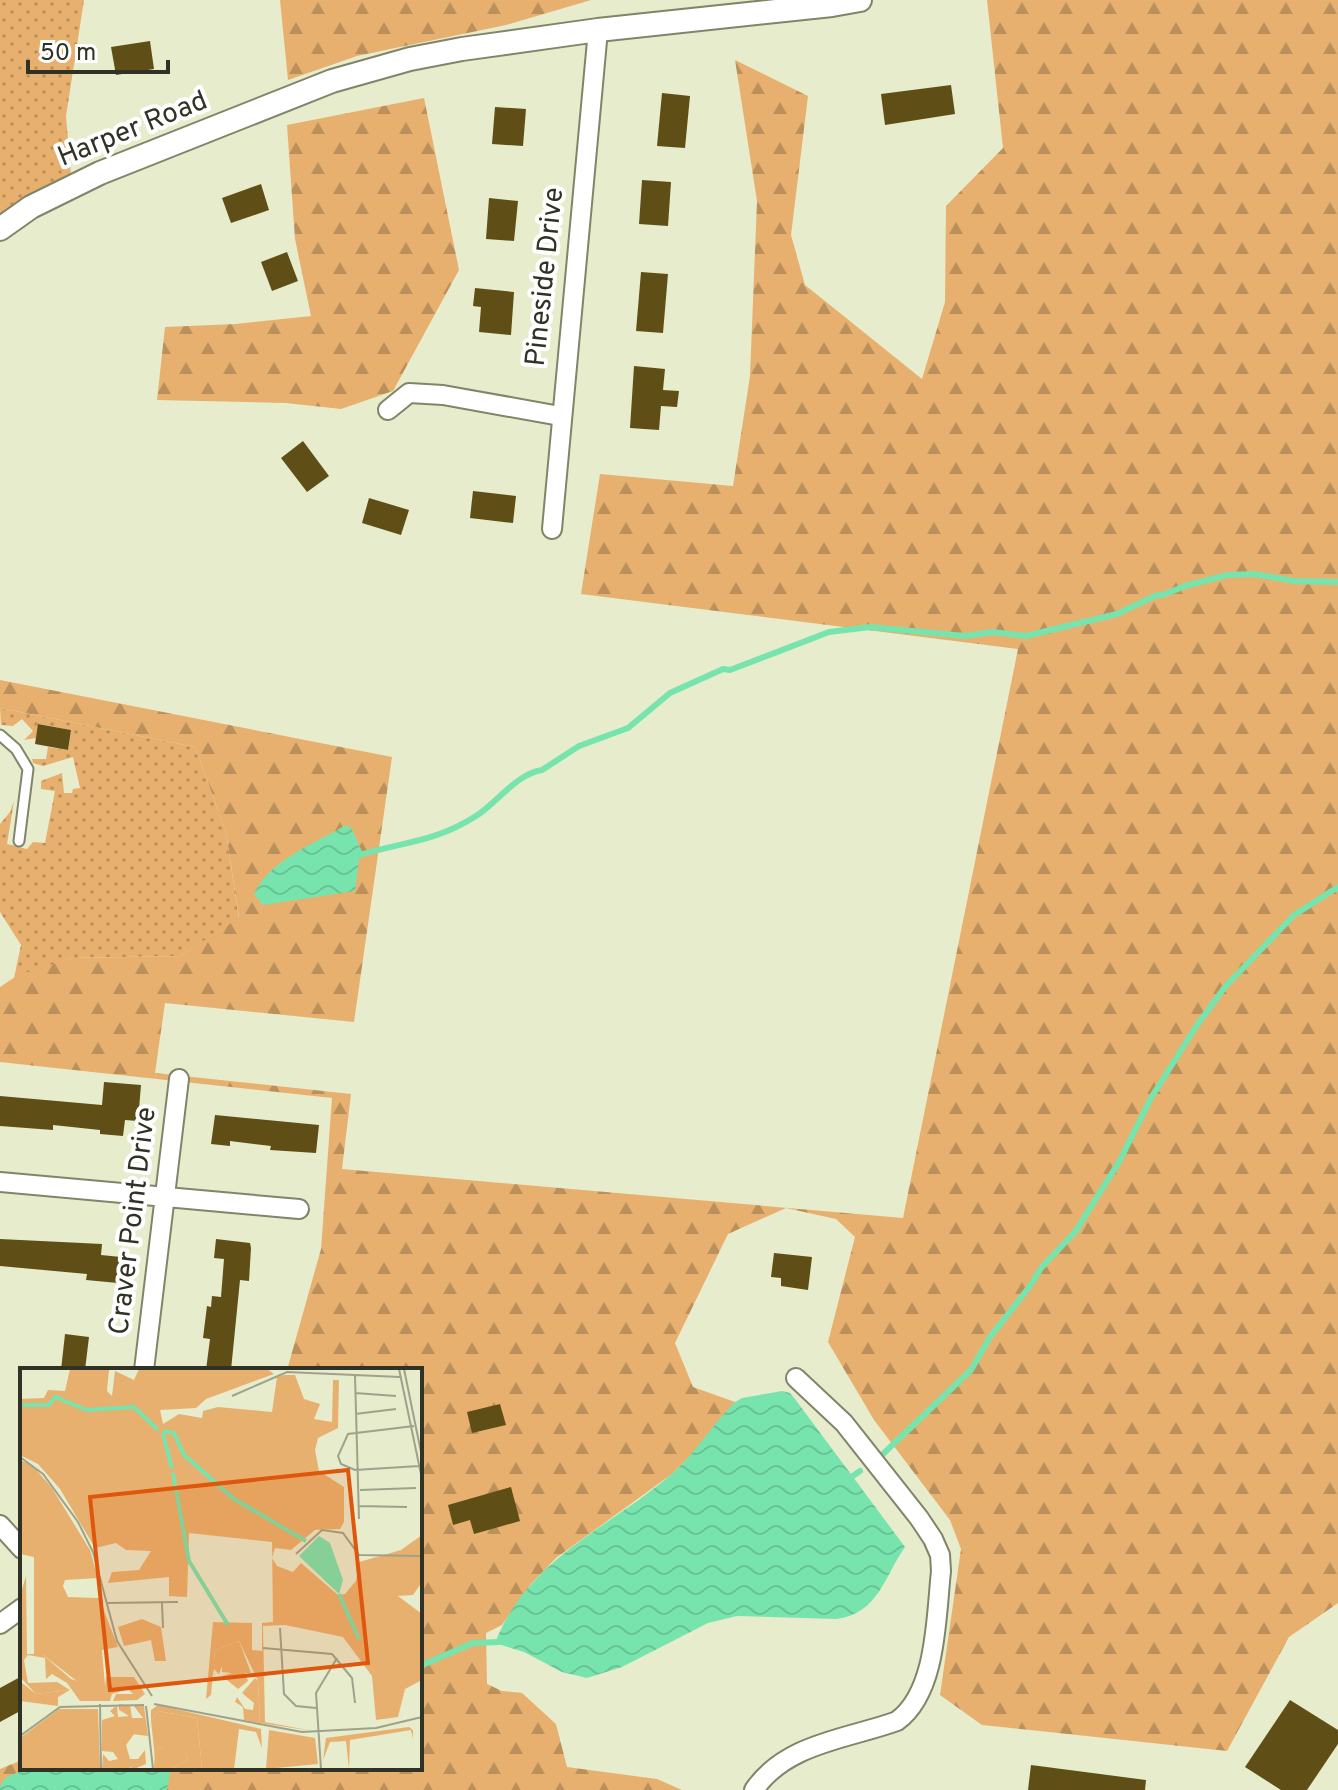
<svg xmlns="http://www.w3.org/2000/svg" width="1338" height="1790" font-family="Overpass,sans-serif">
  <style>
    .grass { fill: url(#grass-dots) }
    .forest { fill: url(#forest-firs) }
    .water { fill: url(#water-waves) }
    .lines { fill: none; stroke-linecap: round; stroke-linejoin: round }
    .stream { stroke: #77e4ae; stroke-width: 6 }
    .building { fill: #5f4f16 }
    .service-casing { stroke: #808569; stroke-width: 13 }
    .minor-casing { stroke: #808569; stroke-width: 22 }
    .tertiary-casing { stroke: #808569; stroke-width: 26 }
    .service { stroke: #fff; stroke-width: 9 }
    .minor { stroke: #fff; stroke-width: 18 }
    .tertiary { stroke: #fff; stroke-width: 22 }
    .labels { text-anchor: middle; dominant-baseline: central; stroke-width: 8; stroke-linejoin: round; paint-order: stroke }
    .street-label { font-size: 28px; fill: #303226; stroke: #fff }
    .inset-river { fill: none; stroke: #77e4ae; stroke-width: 4 }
    .inset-road { fill: none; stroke: #9ea28a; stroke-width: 2 }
    .view { fill: #df570d; fill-opacity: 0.15; stroke: #df570d; stroke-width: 4 }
    .inset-edge { fill: none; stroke: #303226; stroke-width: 4 }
  </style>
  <defs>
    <pattern id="grass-dots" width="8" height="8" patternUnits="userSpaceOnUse" patternTransform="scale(2)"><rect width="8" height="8" fill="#e8b06e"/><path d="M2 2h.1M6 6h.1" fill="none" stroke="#bc905a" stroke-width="1.8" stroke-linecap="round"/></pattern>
    <pattern id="forest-firs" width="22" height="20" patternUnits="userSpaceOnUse" patternTransform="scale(2)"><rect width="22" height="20" fill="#e8b06e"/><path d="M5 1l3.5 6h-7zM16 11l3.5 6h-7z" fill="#bc905a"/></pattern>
    <pattern id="water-waves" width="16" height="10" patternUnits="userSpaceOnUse" patternTransform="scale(2)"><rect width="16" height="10" fill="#77e4ae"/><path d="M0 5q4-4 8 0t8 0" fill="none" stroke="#67c496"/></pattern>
  </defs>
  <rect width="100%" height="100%" fill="#e7eccd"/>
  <path class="grass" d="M 0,0 L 84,0 L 66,116 L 71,175 L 25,197 L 0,214 Z
    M 0,708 L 195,747 L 226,832 L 239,919 L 180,956 L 72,958 L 14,978 L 21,945 L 0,912 L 0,824 L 10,812 L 14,801 L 7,844 L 27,849 L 33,842 L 45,843 L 55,791 L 41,789 L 41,781 L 62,773 L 64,793 L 72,793 L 73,789 L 80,788 L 73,757 L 43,766 L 33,763 L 32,759 L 46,759 L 48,747 L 68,750 L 71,730 L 39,724 L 36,738 L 24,740 L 33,731 L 22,719 L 13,726 L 1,725 Z"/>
  <path class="forest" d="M 280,0 L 591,0 L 506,25 L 357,56 L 288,80 Z
    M 987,0 L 1338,0 L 1338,1603 L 1289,1637 L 1227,1751 L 982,1725 L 940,1695 L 961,1549 L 950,1520 L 874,1420 L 828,1342 L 855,1237 L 836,1219 L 786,1208 L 728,1234 L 675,1343 L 693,1387 L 735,1402 L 701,1445 L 672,1474 L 556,1558 L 531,1584 L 502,1625 L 486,1633 L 487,1684 L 502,1691 L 522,1693 L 556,1724 L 567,1767 L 657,1779 L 682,1790 L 0,1790 L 0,1769 L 22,1760 L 22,1768 L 420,1768 L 420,1370 L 287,1370 L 321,1249 L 332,1098 L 0,1062 L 0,987 L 18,975 L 72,958 L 180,956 L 239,918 L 226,832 L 195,747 L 0,708 L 0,680 L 392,757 L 354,1022 L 165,1003 L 155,1073 L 351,1094 L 342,1169 L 903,1218 L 1018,649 L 581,594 L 600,474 L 733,486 L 750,376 L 757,201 L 735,60 L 808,96 L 791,235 L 805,285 L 922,379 L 945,302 L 946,206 L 1003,148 Z
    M 424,98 L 459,270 L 393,391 L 341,409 L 286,403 L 157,400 L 165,327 L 236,324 L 311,316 L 295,239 L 287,125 Z"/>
  <path class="water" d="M 346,825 L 352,829 L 363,854 L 359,860 L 355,891 L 263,905 L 254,894 C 269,860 316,843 346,825 Z
    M 782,1391 L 790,1393 L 795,1399 L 905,1547 C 884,1577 878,1614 836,1619 L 737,1616 L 708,1623 L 622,1667 L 587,1678 L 562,1672 L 524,1652 L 495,1643 C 529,1556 610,1529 675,1471 C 698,1450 713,1423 735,1402 L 742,1398 Z
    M 34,1768 L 171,1768 L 167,1790 L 0,1790 C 0,1774 21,1772 34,1768 Z"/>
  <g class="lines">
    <path class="stream" d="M 356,856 C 400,842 434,843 476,816 C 497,803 516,774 542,770 L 579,746 L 628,728 L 670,693 L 723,669 L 730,670 L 829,632 L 870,627 L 965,636 L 993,632 L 1026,636 L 1117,614 L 1157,595 L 1163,595 L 1185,586 L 1227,575 L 1254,574 L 1294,581 L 1338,582
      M 883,1454 L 971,1370 L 990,1337 L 1030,1286 L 1041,1268 L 1075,1232 L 1119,1162 L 1151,1098 L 1197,1025 L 1225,987 L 1294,915 L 1338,887
      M 847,1480 L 860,1471
      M 420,1666 L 473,1643 L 499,1642"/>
  </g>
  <path class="building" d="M 150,41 L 154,69 L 116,75 L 111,47 Z
    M 951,85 L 955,114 L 885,125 L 881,94 Z
    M 662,93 L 690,96 L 685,148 L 657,146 Z
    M 495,107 L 526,109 L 523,146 L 492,144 Z
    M 642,180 L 671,182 L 668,226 L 639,224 Z
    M 261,184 L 269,210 L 231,223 L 222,198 Z
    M 489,198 L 518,201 L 514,241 L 486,239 Z
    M 287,252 L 298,281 L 272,291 L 261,262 Z
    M 641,272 L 668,274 L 663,333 L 636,331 Z
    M 475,288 L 514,292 L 511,335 L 479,332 L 481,307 L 473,306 Z
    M 634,366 L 665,369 L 663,390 L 679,391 L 677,407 L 661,406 L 659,430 L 630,428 Z
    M 303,441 L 329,476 L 307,492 L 281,458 Z
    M 473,491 L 516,496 L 513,523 L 470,518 Z
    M 369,498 L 409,510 L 401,535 L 362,523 Z
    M 38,724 L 71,730 L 68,750 L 35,744 Z
    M 104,1082 L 141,1085 L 138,1121 L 125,1120 L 123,1136 L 100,1134 L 100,1130 L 53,1125 L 53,1130 L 0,1126 L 0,1096 L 102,1105 Z
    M 215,1115 L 319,1125 L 316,1153 L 270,1150 L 271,1146 L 230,1141 L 230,1146 L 211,1144 Z
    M 0,1239 L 102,1244 L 101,1255 L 121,1257 L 118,1283 L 86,1280 L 87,1274 L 0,1266 Z
    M 216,1239 L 250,1243 L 251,1248 L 249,1281 L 240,1280 L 231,1370 L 206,1370 L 210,1339 L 203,1338 L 207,1306 L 211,1307 L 212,1296 L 221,1297 L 224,1259 L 214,1258 Z
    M 774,1253 L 812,1257 L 808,1290 L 781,1286 L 781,1278 L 771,1277 Z
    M 65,1334 L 89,1337 L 85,1370 L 61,1370 Z
    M 500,1404 L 506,1425 L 472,1433 L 467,1412 Z
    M 511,1487 L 520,1521 L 474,1534 L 470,1520 L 453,1525 L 448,1505 Z
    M 22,1676 L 22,1710 L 0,1722 L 0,1688 Z
    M 1290,1700 L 1338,1730 L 1338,1744 L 1307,1790 L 1281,1790 L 1245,1767 Z
    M 1031,1765 L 1146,1780 L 1145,1790 L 1028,1790 Z"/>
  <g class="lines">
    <defs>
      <path id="service" d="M 0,735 L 16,749 L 28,769 L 19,841"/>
      <path id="minor" d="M 388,410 L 409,393 L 443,395 L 560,416
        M 552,529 L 598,30
        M 0,1182 L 299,1209
        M 144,1370 L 179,1079
        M 0,1525 L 22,1549
        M 0,1624 L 22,1608
        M 754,1790 C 786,1743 848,1739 897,1721 C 937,1692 936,1617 941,1571 L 940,1555 L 933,1539 L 919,1518 L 844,1423 L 796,1378"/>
      <path id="tertiary" d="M 0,229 L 31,207 L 100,173 L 332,81 L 410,59 L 462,49 L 598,30 L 832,5 L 860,0"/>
    </defs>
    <use href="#service" class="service-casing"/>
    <use href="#minor" class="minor-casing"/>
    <use href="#tertiary" class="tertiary-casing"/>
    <use href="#service" class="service"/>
    <use href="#minor" class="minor"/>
    <use href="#tertiary" class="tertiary"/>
  </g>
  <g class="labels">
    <g class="street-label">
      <text transform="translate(133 130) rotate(-22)">Harper Road</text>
      <text transform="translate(546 277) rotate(-84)">Pineside Drive</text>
      <text transform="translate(134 1221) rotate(-83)">Craver Point Drive</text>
    </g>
  </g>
  <g transform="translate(20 1368)">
    <rect width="402" height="402" fill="#e7eccd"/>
    <path d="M 219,273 L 231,305 L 225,305 L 228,313 L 218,321 L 202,308 L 212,305 L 202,304 L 202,298 L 199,306 L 194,301 L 192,311 L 195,282 ZM 7,286 L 22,286 L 51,311 L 79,320 L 85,318 L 86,309 L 114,309 L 125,326 L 117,332 L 93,333 L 96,326 L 113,326 L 108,321 L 92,326 L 90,333 L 60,333 L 47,315 L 32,306 L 26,311 L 25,290 L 8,287 L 4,292 L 8,315 L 37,314 L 50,322 L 16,326 L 1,310 L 1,291 ZM 235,310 L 238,313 L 240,355 L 224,352 L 223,339 L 215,334 L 217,329 L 225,341 L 233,342 L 234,335 L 222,325 ZM 99,336 L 110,337 L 112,350 L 123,350 L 113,337 L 124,338 L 128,368 L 112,366 L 124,356 L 112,356 L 98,382 L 111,401 L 82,401 L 83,386 L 89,393 L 98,391 L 93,384 L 82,383 L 82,352 L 95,348 L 90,343 L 97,337 L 98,349 L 109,348 L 99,342 ZM 138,337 L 241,361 L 242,380 L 236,364 L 219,361 L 214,401 L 182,401 L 177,350 L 138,343 L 131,353 L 131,342 ZM 39,341 L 78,341 L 80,401 L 2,401 L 0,370 ZM 389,359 L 393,362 L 393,371 L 391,362 L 330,372 L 329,401 L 326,373 L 310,374 L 303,392 L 306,370 ZM 249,362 L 295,370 L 298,396 L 246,401 ZM 135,379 L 165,381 L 168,392 L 150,401 L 134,401 Z" fill="#e8b06e"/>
    <path d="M 50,1 L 89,1 L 87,23 L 92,28 L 95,3 L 114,12 L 119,1 L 247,1 L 254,6 L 186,31 L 176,40 L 140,42 L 143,56 L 159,46 L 182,50 L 183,43 L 198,39 L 252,44 L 257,9 L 264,7 L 275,7 L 284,31 L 300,36 L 294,51 L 312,54 L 313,12 L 319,12 L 318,60 L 298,70 L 295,82 L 299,103 L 324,119 L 324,154 L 320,161 L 295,162 L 271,182 L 255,180 L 252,190 L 257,198 L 273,204 L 281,195 L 318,227 L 325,226 L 336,213 L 339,194 L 381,182 L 402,167 L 402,214 L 393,227 L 378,228 L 402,246 L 402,312 L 385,321 L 378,349 L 356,352 L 352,308 L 323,269 L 265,257 L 243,258 L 245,354 L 293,363 L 240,355 L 238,313 L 219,273 L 195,282 L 191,327 L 186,331 L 193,254 L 232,255 L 232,282 L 242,283 L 242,255 L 253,254 L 252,174 L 169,165 L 167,229 L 149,228 L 149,209 L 88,215 L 92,204 L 119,202 L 131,183 L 106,182 L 96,175 L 75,180 L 40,121 L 18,96 L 0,87 L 0,31 L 24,30 L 28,22 L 45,23 ZM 0,92 L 12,97 L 32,120 L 70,182 L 78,210 L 45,212 L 43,218 L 48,229 L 79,230 L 98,279 L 82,282 L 85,318 L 76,328 L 63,328 L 58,314 L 22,286 L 14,286 L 14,189 L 0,186 ZM 6,208 L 7,286 L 1,291 L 2,315 L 16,326 L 50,322 L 38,329 L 38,338 L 0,333 L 0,228 ZM 122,251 L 141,259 L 146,293 L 135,293 L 131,272 L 104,278 L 98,259 ZM 138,343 L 177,350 L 182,401 L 150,401 L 168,392 L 165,382 L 135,379 L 136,398 L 131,353 ZM 111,352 L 125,356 L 125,363 L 117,362 L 106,377 L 110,391 L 118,391 L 125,382 L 126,396 L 114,401 L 102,395 L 98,382 L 83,378 L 86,358 ZM 67,353 L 68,360 L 59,363 L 59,376 L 75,377 L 76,391 L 68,392 L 71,383 L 60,390 L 59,401 L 13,401 L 8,384 L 19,376 L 46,372 L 44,358 Z" fill="#e8b06e"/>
    <path d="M 181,358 L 210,363 L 209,401 L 185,401 Z" fill="#e8b06e"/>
    <path d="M 299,168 L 310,175 L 323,212 L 319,226 L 279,188 Z" fill="#77e4ae"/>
    <path class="inset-river" d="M 0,37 L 29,37 L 35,29 L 67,42 L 114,39 L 138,62M 143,63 L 154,65 L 164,87 L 214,131 L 286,173M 143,65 L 152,101M 153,105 L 169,193 L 208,257M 319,226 L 339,271"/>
    <path class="inset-road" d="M 379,1 L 402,111M 384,1 L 402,89M 335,8 L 339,151M 335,25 L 376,28M 212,28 L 267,4 L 380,9M 335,46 L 376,41M 394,58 L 328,66 L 318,88 L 321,96 L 335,102 L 399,98M 0,89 L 23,106 L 58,154 L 73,184 L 97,273 L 132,328M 340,122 L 396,120M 339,138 L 387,139M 276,186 L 302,162 L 323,165 L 339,187 L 402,188M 86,235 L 158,234M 142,235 L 143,260M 260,260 L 264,326 L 276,338 L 296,340M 243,280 L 312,286 L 332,310 L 335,335M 80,336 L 81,401M 134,336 L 282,364 L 356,360 L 402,349M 126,338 L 133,401M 0,368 L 40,339 L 124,337M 301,401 L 296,325 L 317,290"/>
    <path class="view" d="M 328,102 L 348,295 L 90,322 L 70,129 Z"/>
    <rect width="402" height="402" class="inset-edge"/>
  </g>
  <path d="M28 60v12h140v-12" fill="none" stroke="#303226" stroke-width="4"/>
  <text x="40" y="60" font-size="24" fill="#303226" stroke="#ffffff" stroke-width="6" paint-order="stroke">50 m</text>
</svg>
